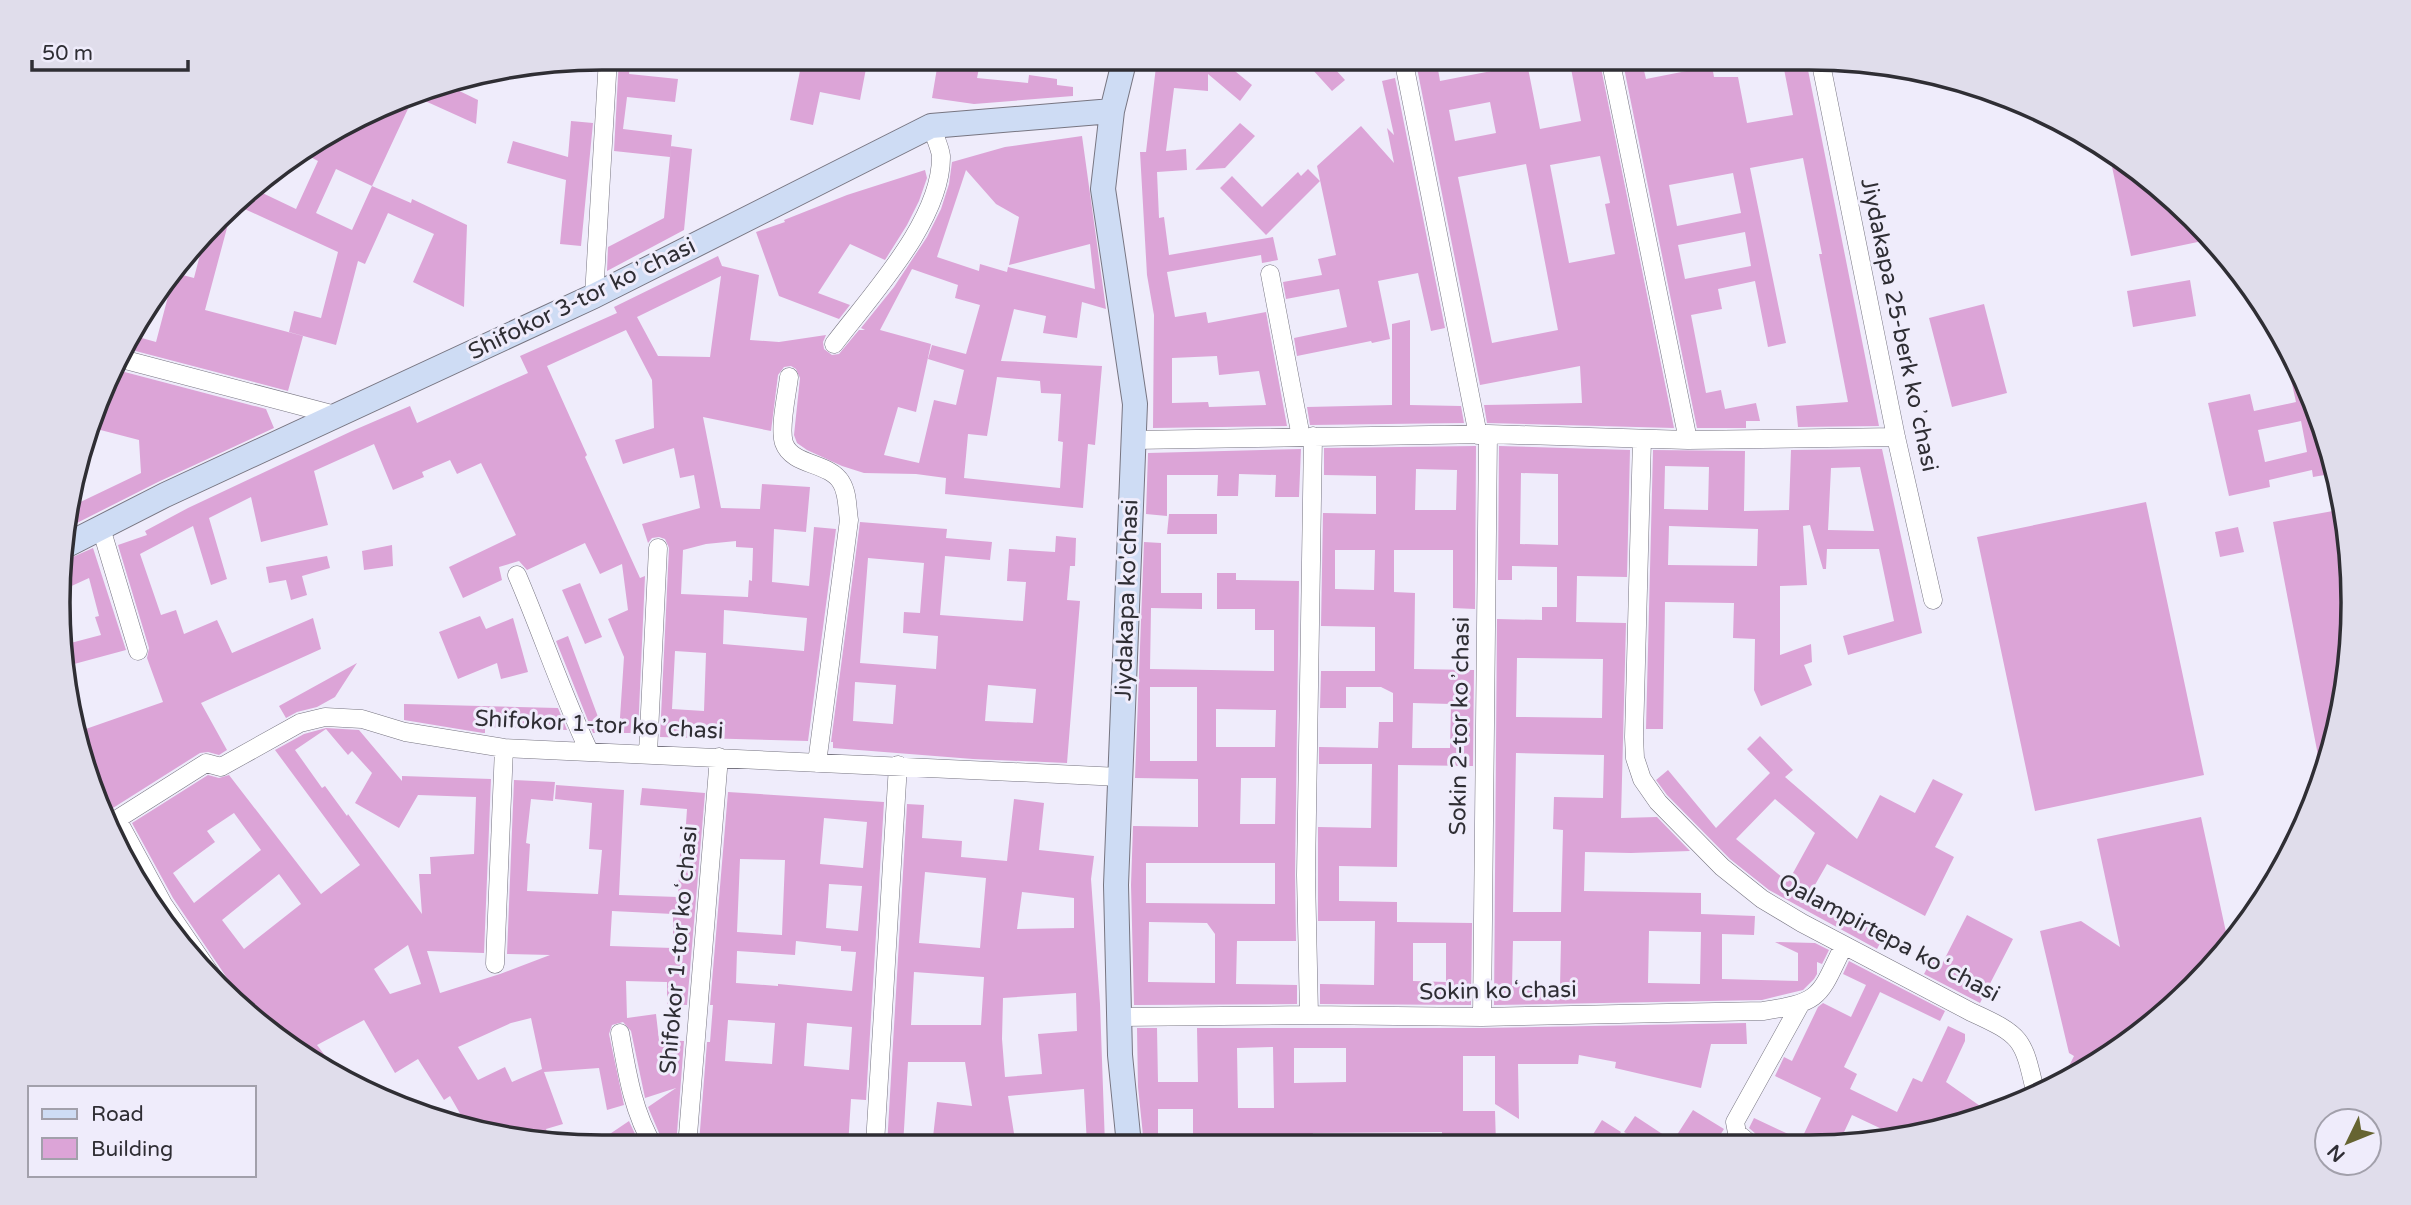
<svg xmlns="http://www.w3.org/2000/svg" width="2411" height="1205" font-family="'Varela Round',sans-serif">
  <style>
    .building { fill: #dca4d7; fill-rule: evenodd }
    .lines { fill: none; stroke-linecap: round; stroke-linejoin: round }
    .street-casing { stroke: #777581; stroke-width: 19 }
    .secondary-casing { stroke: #777581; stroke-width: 26 }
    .street { stroke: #fff; stroke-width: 18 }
    .secondary { stroke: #cedcf4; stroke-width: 24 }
    .labels { text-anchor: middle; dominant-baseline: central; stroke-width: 6; stroke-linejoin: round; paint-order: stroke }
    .street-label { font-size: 23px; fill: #2f2e34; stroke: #efecfb }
    .rim { fill: none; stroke: #2f2e34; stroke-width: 3.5 }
  </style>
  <rect width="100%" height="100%" fill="#efecfb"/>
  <path class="building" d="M 619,58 L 631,58 L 629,74 L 678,79 L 675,102 L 627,97 L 623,129 L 672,135 L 670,157 L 614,151 Z
    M 824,58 L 868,58 L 860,100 L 820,92 L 813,125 L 790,120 L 802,61 L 823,65 Z
    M 1157,58 L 1219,58 L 1252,85 L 1240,101 L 1208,74 L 1208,91 L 1174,88 L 1166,151 L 1186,149 L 1187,170 L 1157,172 L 1159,218 L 1164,217 L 1169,255 L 1273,237 L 1278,260 L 1262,263 L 1261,255 L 1167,272 L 1175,317 L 1206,312 L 1208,323 L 1266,312 L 1287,426 L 1153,428 L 1154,315 L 1147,275 L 1140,152 L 1146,152 ZM 1217,356 L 1219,375 L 1259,371 L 1266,405 L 1209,407 L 1208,402 L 1172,403 L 1172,358 Z
    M 1302,58 L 1325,58 L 1345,80 L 1332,91 Z
    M 1415,58 L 1436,58 L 1440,81 L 1507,68 L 1505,58 L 1526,58 L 1540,129 L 1581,121 L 1569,58 L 1599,58 L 1674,428 L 1487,423 L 1484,405 L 1582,403 L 1580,366 L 1480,385 ZM 1490,102 L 1496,133 L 1455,141 L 1449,110 ZM 1600,156 L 1610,203 L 1605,204 L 1615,254 L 1569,263 L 1550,165 ZM 1526,164 L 1558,330 L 1492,343 L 1458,177 Z
    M 1622,58 L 1641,58 L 1646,79 L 1712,66 L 1714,77 L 1738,77 L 1747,123 L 1793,115 L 1783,64 L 1806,60 L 1879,426 L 1798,427 L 1796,406 L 1848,402 L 1819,254 L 1822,254 L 1803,158 L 1750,168 L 1786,343 L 1768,347 L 1755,281 L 1718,289 L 1722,309 L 1691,315 L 1706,393 L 1721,390 L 1725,409 L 1756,403 L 1760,421 L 1746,421 L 1746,428 L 1697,428 ZM 1733,173 L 1741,213 L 1677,226 L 1669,185 ZM 1745,232 L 1751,266 L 1685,279 L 1678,245 Z
    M 938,62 L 979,68 L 977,78 L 1028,83 L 1029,75 L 1057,79 L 1057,85 L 1073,87 L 1073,96 L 974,104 L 932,98 Z
    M 1395,78 L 1445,328 L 1431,331 L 1418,273 L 1378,281 L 1390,339 L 1372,343 L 1371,341 L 1297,356 L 1294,338 L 1347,327 L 1339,289 L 1286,299 L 1283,282 L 1322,275 L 1318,259 L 1336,255 L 1317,166 L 1361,126 L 1394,163 L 1387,128 L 1394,135 L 1382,81 Z
    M 445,84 L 478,100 L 476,124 L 414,96 L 372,186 L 411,203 L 412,199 L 467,225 L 464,307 L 413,282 L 434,234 L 388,213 L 365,264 L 358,261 L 336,345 L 289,332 L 294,311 L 321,318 L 338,252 L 238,206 L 254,189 L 296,209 L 318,161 L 303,153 L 427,87 ZM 336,169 L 372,186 L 352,230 L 316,213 Z
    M 571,121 L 593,123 L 581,246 L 560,244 L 566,180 L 507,163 L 513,141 L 568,157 Z
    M 1240,123 L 1255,136 L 1225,168 L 1195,170 Z
    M 1082,136 L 1106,309 L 1082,302 L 1077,338 L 1043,333 L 1046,316 L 1014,309 L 1001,361 L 1102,366 L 1095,445 L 1088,444 L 1083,508 L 945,494 L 946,478 L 916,474 L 864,473 L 842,466 L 807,450 L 797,443 L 794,435 L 800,378 L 796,369 L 791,366 L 784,367 L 778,375 L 771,431 L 703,417 L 721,508 L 760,509 L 762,484 L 810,487 L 806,532 L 774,529 L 772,582 L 809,586 L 814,527 L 836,529 L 808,741 L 660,737 L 669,548 L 665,539 L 659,537 L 652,538 L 648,543 L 642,524 L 700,508 L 694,475 L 680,478 L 674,448 L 623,464 L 615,440 L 654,428 L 652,380 L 626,330 L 547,366 L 587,455 L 585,457 L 640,578 L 645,576 L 638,733 L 619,733 L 624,657 L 608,619 L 628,610 L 622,564 L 600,574 L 585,543 L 527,570 L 519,561 L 499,567 L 502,580 L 463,598 L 449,567 L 516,535 L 481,463 L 457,474 L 450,460 L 422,472 L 424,477 L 393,490 L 374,444 L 314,471 L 328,525 L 261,542 L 251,497 L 209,518 L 227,579 L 211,585 L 193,526 L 140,554 L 161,615 L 176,610 L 184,634 L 217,620 L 232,653 L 313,618 L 321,649 L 201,703 L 227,750 L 219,755 L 208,752 L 200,753 L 105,813 L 80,731 L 163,702 L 147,658 L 149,648 L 118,545 L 147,535 L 145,531 L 188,508 L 352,431 L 410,406 L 417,423 L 528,373 L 520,356 L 617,313 L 614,307 L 718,256 L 722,266 L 759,275 L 750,340 L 779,342 L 826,335 L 823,342 L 824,349 L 832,355 L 839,354 L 859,330 L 865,330 L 861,328 L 894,287 L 927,237 L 941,209 L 949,184 L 952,162 L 1005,147 ZM 966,170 L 996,204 L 1019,217 L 1009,265 L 1090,244 L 1095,289 L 1008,267 L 1007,272 L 980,264 L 979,271 L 937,257 ZM 912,269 L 958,285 L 955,298 L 980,305 L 966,354 L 932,345 L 928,359 L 964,370 L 956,405 L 934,400 L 919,463 L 884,455 L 898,407 L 916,412 L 931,344 L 880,330 ZM 721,276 L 710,357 L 658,356 L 637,317 ZM 997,377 L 1040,381 L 1041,393 L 1061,394 L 1058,441 L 1063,442 L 1060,488 L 964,478 L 968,434 L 987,436 ZM 736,541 L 736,547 L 753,548 L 752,581 L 749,580 L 748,597 L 681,594 L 683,550 L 706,544 ZM 724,610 L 807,618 L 804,651 L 723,644 ZM 675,651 L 706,653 L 704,711 L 672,709 Z
    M 671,146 L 692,149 L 684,230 L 607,271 L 608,247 L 664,218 Z
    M 2108,148 L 2194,218 L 2212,239 L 2131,256 Z
    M 1308,169 L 1320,181 L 1266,235 L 1220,188 L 1232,176 L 1262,207 L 1298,172 L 1301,176 Z
    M 925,170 L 927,178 L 919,201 L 907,225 L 885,260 L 850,244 L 818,293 L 850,305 L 839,319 L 779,296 L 756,232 L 785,222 L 784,220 L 847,195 Z
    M 231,213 L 205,310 L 303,336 L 288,391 L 124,348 L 131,335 L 156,342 L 174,274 L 175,273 L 194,278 L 203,243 Z
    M 2190,280 L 2196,316 L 2133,327 L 2127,291 Z
    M 1984,304 L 2007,393 L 1952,407 L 1929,318 Z
    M 1410,320 L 1410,405 L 1461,406 L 1464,423 L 1310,425 L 1307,407 L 1392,405 L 1392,324 Z
    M 2291,355 L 2312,394 L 2336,473 L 2313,477 L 2312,470 L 2269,480 L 2270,487 L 2229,496 L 2208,403 L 2250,394 L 2254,411 L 2296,402 L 2286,357 ZM 2301,421 L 2307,452 L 2265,462 L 2258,430 Z
    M 117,370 L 266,409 L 274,428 L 158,482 L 67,528 L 68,503 L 70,507 L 141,473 L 139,440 L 89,427 L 95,408 L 107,410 Z
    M 1476,446 L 1475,609 L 1453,608 L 1453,550 L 1394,550 L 1394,592 L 1415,593 L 1414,669 L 1474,670 L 1473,766 L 1398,765 L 1397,867 L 1339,866 L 1339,901 L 1397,902 L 1397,922 L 1472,923 L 1471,1005 L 1320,1004 L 1320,984 L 1374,985 L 1375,921 L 1318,921 L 1318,827 L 1371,828 L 1372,764 L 1319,764 L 1319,747 L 1378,748 L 1379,722 L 1393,722 L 1393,693 L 1381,687 L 1346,687 L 1346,708 L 1320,708 L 1321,671 L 1375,671 L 1375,627 L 1321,626 L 1323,513 L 1376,514 L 1376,476 L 1324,475 L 1324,448 ZM 1416,469 L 1457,470 L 1456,510 L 1415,510 ZM 1335,550 L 1375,550 L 1374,590 L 1335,589 ZM 1413,703 L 1451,704 L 1450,748 L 1412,748 ZM 1413,943 L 1446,943 L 1446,982 L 1413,981 Z
    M 1499,446 L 1630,450 L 1627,577 L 1577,576 L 1576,622 L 1626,623 L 1621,818 L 1657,817 L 1690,851 L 1631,853 L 1585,852 L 1584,891 L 1701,893 L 1701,914 L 1755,916 L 1754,935 L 1722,934 L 1722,979 L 1798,981 L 1798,953 L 1775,942 L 1815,943 L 1829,950 L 1822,964 L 1817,962 L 1817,974 L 1814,979 L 1803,990 L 1762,1000 L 1494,1005 L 1497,619 L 1542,620 L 1542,607 L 1557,607 L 1557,567 L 1512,566 L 1512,580 L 1498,580 ZM 1521,473 L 1558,474 L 1558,545 L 1520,544 ZM 1517,658 L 1603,659 L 1602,718 L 1516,717 ZM 1516,753 L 1604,755 L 1603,798 L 1554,797 L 1553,829 L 1563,830 L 1561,912 L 1513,912 ZM 1649,931 L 1701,932 L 1700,984 L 1648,983 ZM 1513,941 L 1561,941 L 1560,987 L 1512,986 Z
    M 1301,449 L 1299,497 L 1275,497 L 1276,475 L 1239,474 L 1238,496 L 1217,496 L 1218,475 L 1167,475 L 1167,516 L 1146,514 L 1148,453 Z
    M 1882,449 L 1922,633 L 1848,655 L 1843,636 L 1894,621 L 1879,549 L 1827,549 L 1826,569 L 1823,569 L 1810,525 L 1803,526 L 1807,585 L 1780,586 L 1780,655 L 1811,644 L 1812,662 L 1804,665 L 1812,685 L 1761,706 L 1754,690 L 1755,639 L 1733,638 L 1734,603 L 1665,602 L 1663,729 L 1646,729 L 1653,450 L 1745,451 L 1744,511 L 1789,510 L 1791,450 ZM 1665,466 L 1709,467 L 1708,510 L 1664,509 ZM 1860,467 L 1874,531 L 1828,530 L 1831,468 ZM 1669,526 L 1758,529 L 1757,566 L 1668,565 Z
    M 2146,502 L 2204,775 L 2035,811 L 1977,537 Z
    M 2344,509 L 2353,603 L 2343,709 L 2322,776 L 2273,522 Z
    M 1169,514 L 1217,514 L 1217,534 L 1167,534 Z
    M 860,522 L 947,529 L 946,538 L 992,542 L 990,560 L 945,556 L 940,615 L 1023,621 L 1026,582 L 1007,581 L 1009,549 L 1055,552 L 1056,536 L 1076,538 L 1075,566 L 1070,566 L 1067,600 L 1080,601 L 1067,763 L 973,759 L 833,748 L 833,742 L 831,742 ZM 868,558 L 924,563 L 920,613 L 904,612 L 903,633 L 938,636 L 936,669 L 860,663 ZM 855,682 L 896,685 L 893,724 L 853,721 ZM 988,685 L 1036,689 L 1033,723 L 985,721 Z
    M 2238,527 L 2244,552 L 2220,557 L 2215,532 Z
    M 1144,542 L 1161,543 L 1161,593 L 1202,593 L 1202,609 L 1151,608 L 1150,669 L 1274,671 L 1274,630 L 1255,630 L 1255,609 L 1217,609 L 1217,573 L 1236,573 L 1236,580 L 1299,581 L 1295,875 L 1296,941 L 1237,941 L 1236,984 L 1297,985 L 1297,1004 L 1134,1005 L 1131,885 L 1133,826 L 1198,827 L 1198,779 L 1135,778 ZM 1150,687 L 1197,687 L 1197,761 L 1150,761 ZM 1216,709 L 1276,710 L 1275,747 L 1216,747 ZM 1241,778 L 1276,778 L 1275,824 L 1240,824 ZM 1146,863 L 1275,863 L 1275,904 L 1146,903 ZM 1149,922 L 1207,923 L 1215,934 L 1215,983 L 1148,982 Z
    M 392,545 L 393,566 L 364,570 L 362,551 Z
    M 93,548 L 126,650 L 63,667 L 63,645 L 101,635 L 95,617 L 99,616 L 89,578 L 65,589 L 66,560 Z
    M 327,556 L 330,568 L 302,576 L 307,595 L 291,600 L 286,580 L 269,583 L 266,567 Z
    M 580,583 L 602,637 L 585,644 L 562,590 Z
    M 480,616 L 486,629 L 513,618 L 528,672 L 501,679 L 497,663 L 458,679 L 439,632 Z
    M 568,636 L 604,733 L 593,733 L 556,641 Z
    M 357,663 L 335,697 L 317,707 L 297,712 L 286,718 L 279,706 Z
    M 404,704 L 558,708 L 567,730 L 485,727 L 485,733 L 483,733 L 404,720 Z
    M 326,728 L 359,730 L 402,781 L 402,776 L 491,779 L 484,953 L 427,951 L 440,993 L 500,974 L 550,955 L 507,954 L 514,780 L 555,782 L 553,801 L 531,799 L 526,843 L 530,844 L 527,891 L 598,894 L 602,850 L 589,849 L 592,803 L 555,799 L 556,785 L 624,790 L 619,895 L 678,897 L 680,853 L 684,853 L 687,809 L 640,805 L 642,788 L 705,793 L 687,1005 L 667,1004 L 667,982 L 626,981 L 627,1018 L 656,1014 L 659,1040 L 684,1041 L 676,1146 L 665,1147 L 648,1107 L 676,1088 L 645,1098 L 631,1031 L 623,1022 L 612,1025 L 609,1034 L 624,1105 L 607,1110 L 599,1068 L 544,1072 L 563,1124 L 546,1129 L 551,1142 L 496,1137 L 469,1129 L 450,1096 L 444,1100 L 418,1059 L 395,1073 L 364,1020 L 317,1045 L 341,1077 L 300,1055 L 254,1018 L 173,898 L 132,823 L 208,775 L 219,778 L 229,775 L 321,894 L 360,865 L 275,750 L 304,734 ZM 326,729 L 348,755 L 352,751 L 372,773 L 355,803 L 399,828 L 418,795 L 476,797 L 474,854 L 430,857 L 431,874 L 419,874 L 422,914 L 348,814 L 347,816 L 325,786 L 322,788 L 295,750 ZM 234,813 L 261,850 L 194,903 L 173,873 L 215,842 L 207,831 ZM 279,874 L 301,904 L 244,949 L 222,920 ZM 612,911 L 673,914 L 673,948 L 610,946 ZM 408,945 L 421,984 L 390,994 L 374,969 ZM 531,1018 L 542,1069 L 512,1082 L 505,1067 L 478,1080 L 458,1047 L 511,1023 Z
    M 1760,736 L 1793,770 L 1785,777 L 1857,839 L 1880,795 L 1915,813 L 1933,779 L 1963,794 L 1935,847 L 1954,857 L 1925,916 L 1827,864 L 1808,897 L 1884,936 L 1877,949 L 1769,890 L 1730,859 L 1667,795 L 1656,780 L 1668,770 L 1716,828 L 1770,773 L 1747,749 ZM 1775,799 L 1815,833 L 1788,882 L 1736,839 Z
    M 728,792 L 884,802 L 866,1100 L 851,1099 L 848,1146 L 704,1147 L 704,1143 L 699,1143 L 707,1042 L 710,1042 L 713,1005 L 710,1005 ZM 824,818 L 867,822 L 863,868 L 820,864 ZM 740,859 L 785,860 L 782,935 L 737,932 ZM 829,884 L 862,886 L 858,931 L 826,928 ZM 796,941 L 841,946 L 841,951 L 856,952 L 852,991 L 778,984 L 778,986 L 736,983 L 737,951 L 795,955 ZM 728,1020 L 775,1023 L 772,1064 L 725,1061 ZM 807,1023 L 852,1027 L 849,1070 L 804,1066 Z
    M 1014,799 L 1044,803 L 1039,850 L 1094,856 L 1091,879 L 1100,1004 L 1105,1145 L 1087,1145 L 1084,1089 L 1008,1096 L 1016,1146 L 932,1146 L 937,1102 L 972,1106 L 965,1062 L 908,1062 L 903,1146 L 887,1146 L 907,804 L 924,805 L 922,838 L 962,841 L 961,857 L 1007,861 ZM 925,872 L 986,878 L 980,948 L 919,943 ZM 1022,892 L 1074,898 L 1074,928 L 1017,929 ZM 914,972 L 984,977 L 981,1025 L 911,1025 ZM 1076,993 L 1077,1031 L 1038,1034 L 1042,1074 L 1005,1077 L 1002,1039 L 1003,998 Z
    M 2201,817 L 2229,946 L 2140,1034 L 2092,1063 L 2068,1068 L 2074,1056 L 2069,1053 L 2040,931 L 2081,921 L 2120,947 L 2097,839 Z
    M 1967,915 L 2013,939 L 1980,1003 L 1924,974 L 1932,959 L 1942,964 Z
    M 1849,961 L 1945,1011 L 1940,1021 L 1880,992 L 1844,1067 L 1857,1074 L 1850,1089 L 1897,1112 L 1913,1078 L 1922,1082 L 1948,1026 L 1965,1034 L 1965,1041 L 1946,1082 L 1990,1113 L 1899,1137 L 1852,1115 L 1839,1143 L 1760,1143 L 1757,1135 L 1749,1128 L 1754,1118 L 1801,1140 L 1821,1098 L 1775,1076 L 1784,1057 L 1792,1061 L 1818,1007 L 1823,1003 L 1851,1017 L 1866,985 L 1843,974 Z
    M 1746,1023 L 1747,1044 L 1711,1044 L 1701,1088 L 1615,1068 L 1616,1062 L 1579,1055 L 1578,1064 L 1518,1064 L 1519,1119 L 1495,1104 L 1495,1056 L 1463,1056 L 1463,1111 L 1495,1111 L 1496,1144 L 1442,1144 L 1442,1132 L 1313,1133 L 1309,1145 L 1259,1145 L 1261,1134 L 1193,1134 L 1193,1109 L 1158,1109 L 1158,1145 L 1144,1145 L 1138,1087 L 1137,1028 L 1157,1028 L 1158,1082 L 1198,1082 L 1197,1028 L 1482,1028 ZM 1273,1047 L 1274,1108 L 1238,1108 L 1237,1048 ZM 1294,1048 L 1346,1048 L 1346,1082 L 1294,1083 Z
    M 1693,1110 L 1724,1129 L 1715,1143 L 1642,1143 L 1624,1132 L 1635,1116 L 1673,1141 Z
    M 1602,1120 L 1621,1132 L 1613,1144 L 1587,1144 Z
    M 629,1121 L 641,1147 L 592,1146 Z"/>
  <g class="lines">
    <defs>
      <path id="street" d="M 1403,58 L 1478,435
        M 1610,58 L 1688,440
        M 1820,59 L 1896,437 L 1933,600
        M 1270,274 L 1301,437
        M 594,296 L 608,58
        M 834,344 C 871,295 942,220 941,156 C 940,147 934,135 931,126
        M 118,358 L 339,416
        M 789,377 C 787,394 779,428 784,443 C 792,466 829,462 841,482 C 848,493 847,508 849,520 L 817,763
        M 1642,439 L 1634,737 L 1635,758 L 1642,779 L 1658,802 L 1722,867 L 1762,899 L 1802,923 L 1971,1012 C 2024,1036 2023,1039 2036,1095
        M 1134,440 L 1488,434 L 1688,440 L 1896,437
        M 101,528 L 138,651
        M 517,575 C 542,633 562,694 589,751
        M 648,753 L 658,548
        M 117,819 L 163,904 L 223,992
        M 108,825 L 206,763 L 221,767 L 300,723 L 325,717 L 362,719 L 405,732 L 504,748 L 1120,777
        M 495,964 L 504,748
        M 1309,1015 L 1306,875 L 1313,436
        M 1119,1017 L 1309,1015 L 1482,1017 L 1763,1011 C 1823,1002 1819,996 1844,945
        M 1482,1017 L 1488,434
        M 620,1033 C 627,1073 633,1112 654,1147
        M 1749,1143 L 1737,1133 L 1735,1122 L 1800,1005
        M 875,1144 L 898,765
        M 687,1147 L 719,757"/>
      <path id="secondary" d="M 1125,58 L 1112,111 L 1103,189 L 1135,404 L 1116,885 L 1120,1055 L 1129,1145
        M 67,545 L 165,495 L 594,296 L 931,126 L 1112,111"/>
    </defs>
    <use href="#street" class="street-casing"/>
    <use href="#secondary" class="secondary-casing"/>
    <use href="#street" class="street"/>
    <use href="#secondary" class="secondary"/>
  </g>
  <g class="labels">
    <g class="street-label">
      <text transform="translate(582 299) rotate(-26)">Shifokor 3-tor koʼchasi</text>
      <text transform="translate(1899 325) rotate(78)">Jiydakapa 25-berk koʼchasi</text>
      <text transform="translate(1127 600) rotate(-88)">Jiydakapa ko'chasi</text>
      <text transform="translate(599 725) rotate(3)">Shifokor 1-tor koʼchasi</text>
      <text transform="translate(1460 726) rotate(-89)">Sokin 2-tor koʼchasi</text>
      <text transform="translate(1889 938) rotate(28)">Qalampirtepa koʻchasi</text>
      <text transform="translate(679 950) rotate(-85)">Shifokor 1-tor koʻchasi</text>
      <text transform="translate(1498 991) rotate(-1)">Sokin koʻchasi</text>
    </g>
  </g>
  <path d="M0 0H2411V1205H0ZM602 70H1809A532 532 0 0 1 2341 602V603A532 532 0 0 1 1809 1135H602A532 532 0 0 1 70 603V602A532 532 0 0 1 602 70Z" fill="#e0ddeb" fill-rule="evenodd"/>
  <path class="rim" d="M602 70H1809A532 532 0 0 1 2341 602V603A532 532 0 0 1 1809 1135H602A532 532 0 0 1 70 603V602A532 532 0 0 1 602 70Z"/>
  <rect x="28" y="1086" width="228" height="91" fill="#efecfb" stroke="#a2a0ab" stroke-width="2"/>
  <rect x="42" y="1109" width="35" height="10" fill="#cedcf4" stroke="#a2a0ab" stroke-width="2"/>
  <text x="91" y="1121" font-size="21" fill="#2f2e34">Road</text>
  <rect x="42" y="1138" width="35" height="21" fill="#dca4d7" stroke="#a2a0ab" stroke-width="2"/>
  <text x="91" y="1156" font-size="21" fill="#2f2e34">Building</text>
  <g transform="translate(2348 1142) rotate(227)"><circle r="33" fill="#efecfb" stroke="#a2a0ab" stroke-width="2"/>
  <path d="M0-5L12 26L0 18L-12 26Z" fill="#666431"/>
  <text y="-10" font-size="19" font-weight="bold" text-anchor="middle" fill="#2f2e34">N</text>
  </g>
  <path d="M32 60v10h156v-10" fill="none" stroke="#2f2e34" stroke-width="3.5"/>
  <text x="42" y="60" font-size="21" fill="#2f2e34" stroke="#efecfb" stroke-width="5" paint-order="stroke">50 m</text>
</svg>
